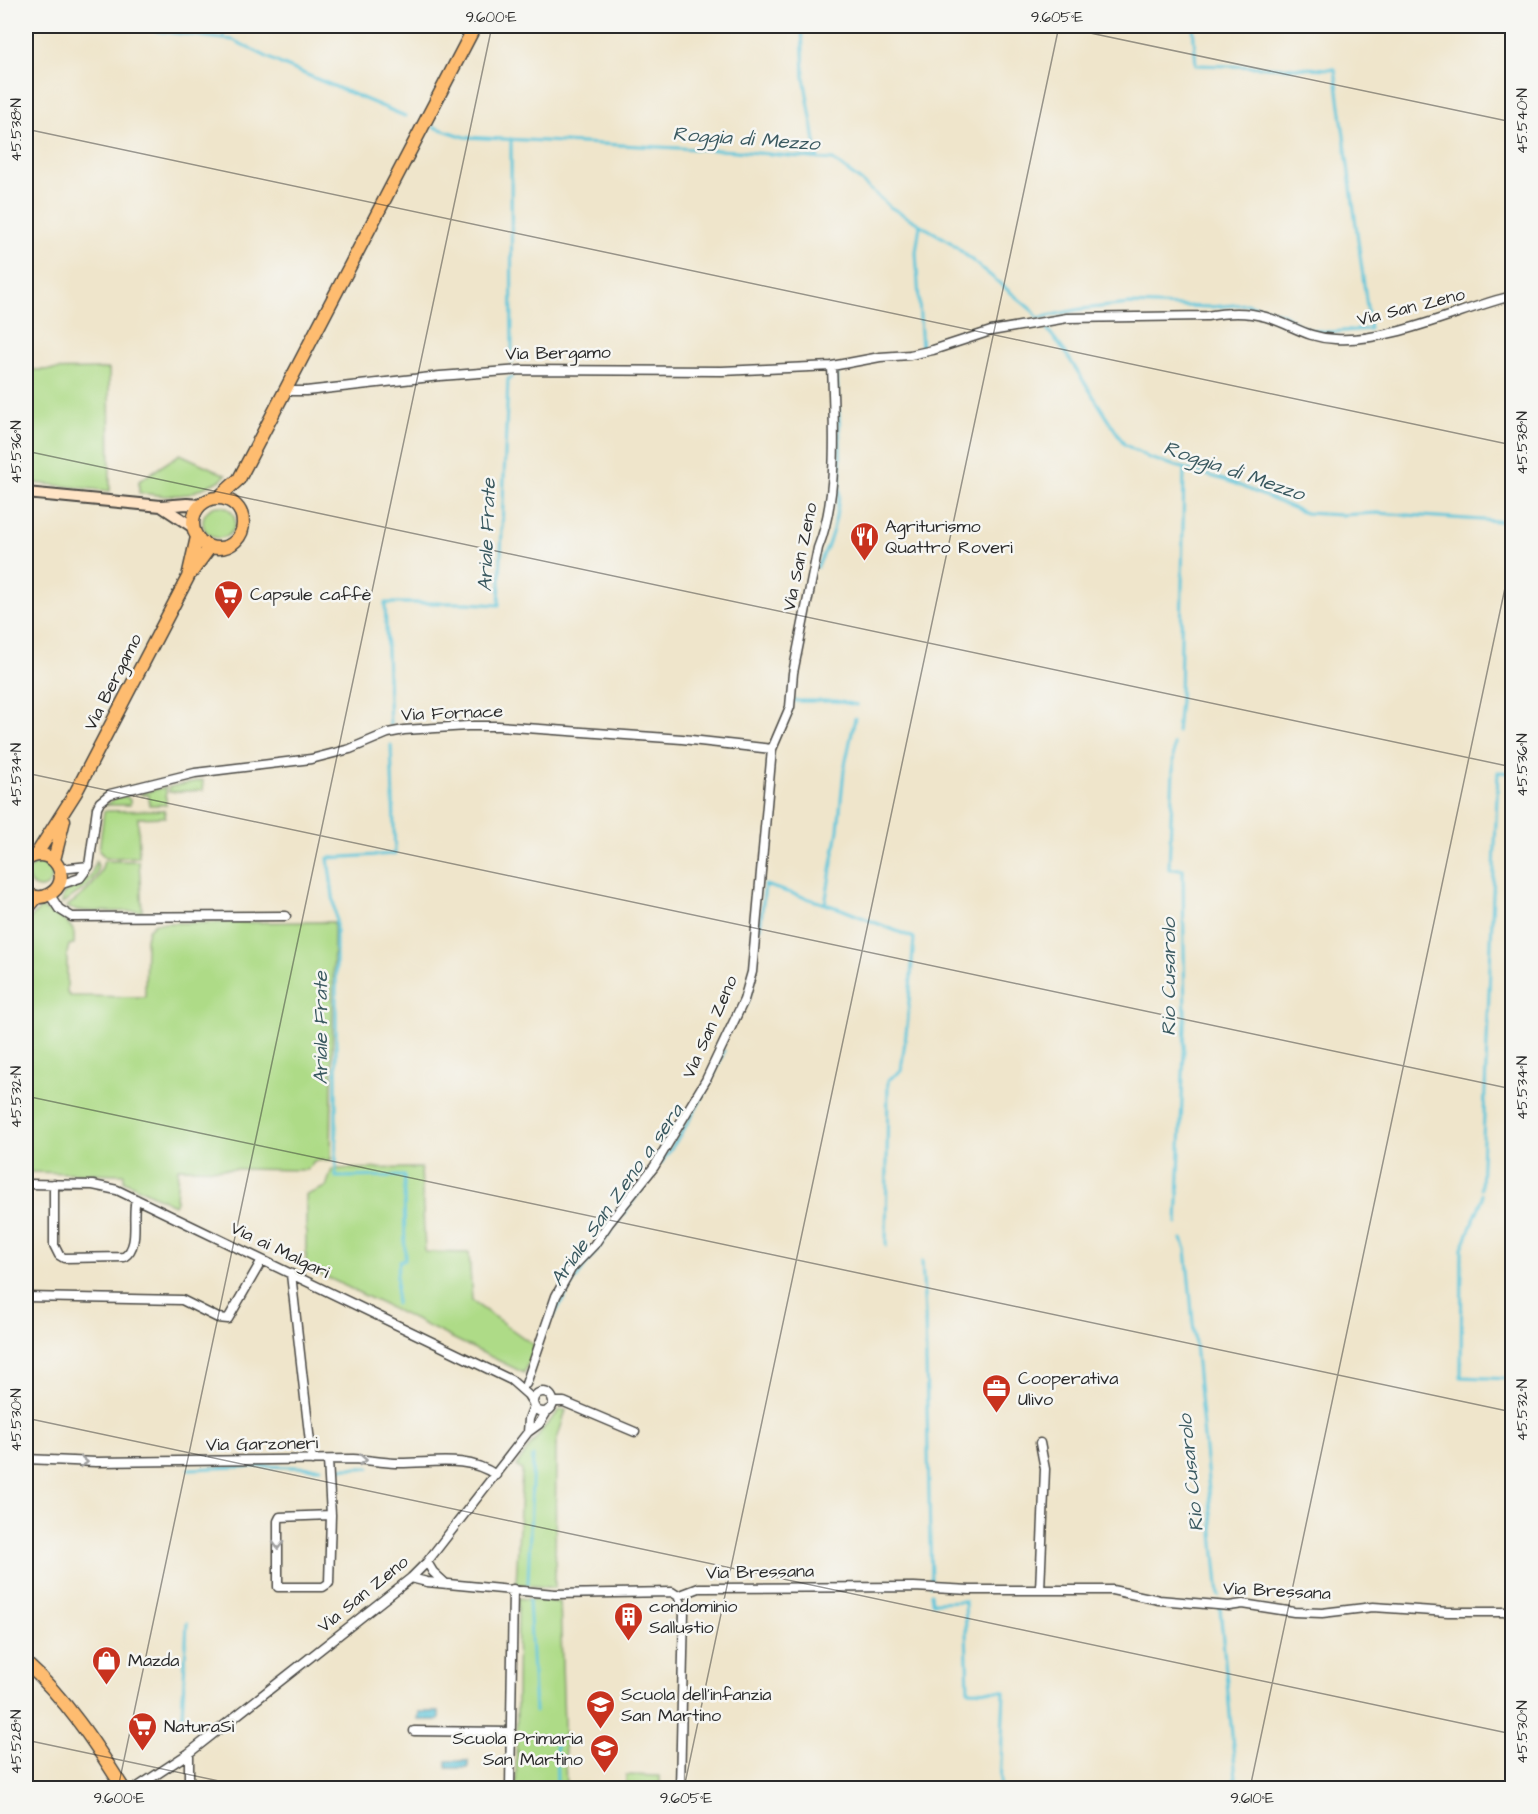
<svg xmlns="http://www.w3.org/2000/svg" width="1538" height="1814" font-family="'Architects Daughter',sans-serif">
  <style>
    .green { fill: #aedb87; stroke: #6c8359; stroke-width: 1.5 }
    .water { fill: #5dc5da; stroke: #447882; stroke-width: 1.5 }
    .lines { fill: none; stroke-linecap: round; stroke-linejoin: round }
    .stream { stroke: #5dc5da; stroke-width: 3 }
    .street-casing { stroke: #484743; stroke-width: 11 }
    .secondary-casing { stroke: #484743; stroke-width: 14 }
    .primary-casing { stroke: #484743; stroke-width: 15 }
    .street { stroke: #fff; stroke-width: 8 }
    .secondary { stroke: #ffe4c6; stroke-width: 10 }
    .primary { stroke: #febc70; stroke-width: 12 }
    .oneway { stroke: #a0a0a0 }
    .ticks { fill: none; stroke: #2b2b2b; stroke-width: 1.5; stroke-opacity: 0.45 }
    .labels { text-anchor: middle; dominant-baseline: central; stroke-width: 5; stroke-linejoin: round; paint-order: stroke }
    .street-label { font-size: 18px; fill: #2b2b2b; stroke: #f6f6f2 }
    .poi-label { font-size: 18px; fill: #2b2b2b; stroke: #f6f6f2; text-anchor: start }
    .water-label { font-size: 20px; font-style: italic; fill: #3a5960; stroke: #f6f6f2 }
    .neatline { fill: none; stroke: #2b2b2b; stroke-width: 2 }
    .ticks-label { font-size: 15px; text-anchor: middle; fill: #2b2b2b }
  </style>
  <rect width="100%" height="100%" fill="#f6f6f2"/>
  <filter id="ink" filterUnits="userSpaceOnUse"><feTurbulence type="fractalNoise" baseFrequency=".0167" numOctaves="2"/><feDisplacementMap in="SourceGraphic" scale="12" xChannelSelector="R" yChannelSelector="G"/><feConvolveMatrix kernelMatrix="1 2 1 2 8 2 1 2 1" color-interpolation-filters="sRGB"/></filter>
  <filter id="wash" filterUnits="userSpaceOnUse"><feTurbulence type="fractalNoise" baseFrequency=".008" numOctaves="4" result="noise"/><feDisplacementMap in="SourceGraphic" scale="24" xChannelSelector="R" yChannelSelector="G"/><feGaussianBlur stdDeviation="1.35" result="paint"/><feColorMatrix in="noise" values="0 0 0 0 0 0 0 0 0 0 0 0 0 0 0 0 0 1.4 0 .05"/><feComposite in="paint" operator="in"/></filter>
  <g filter="url(#wash)">
    <rect width="100%" height="100%" fill="#efe5cb"/>
    <path class="green" d="M 109,369 L 110,491 L 26,482 L 26,370 Z
      M 180,454 L 226,475 L 221,480 L 189,494 L 166,496 L 139,493 L 139,481 Z
      M203 522a16 16 0 1 1 32 0a16 16 0 1 1-32 0Z
      M 203,780 L 203,790 L 169,792 L 169,787 Z
      M 166,787 L 166,805 L 149,805 L 149,795 L 141,795 L 142,793 Z
      M 126,796 L 130,800 L 130,805 L 106,805 L 116,798 Z
      M 165,810 L 165,817 L 138,818 L 139,857 L 106,858 L 99,851 L 104,811 Z
      M 96,861 L 98,866 L 96,875 L 89,885 L 62,904 L 63,894 L 90,877 Z
      M 104,861 L 139,861 L 142,911 C 124,911 81,914 66,907 C 84,894 99,884 104,861 Z
      M28 876a12 12 0 1 1 24 0a12 12 0 1 1-24 0Z
      M 41,908 C 49,911 69,921 73,930 C 75,934 74,940 74,944 L 69,945 L 67,953 L 67,993 L 70,996 L 145,997 L 146,939 L 148,930 L 155,923 L 334,922 L 331,1160 L 314,1161 L 307,1170 L 178,1168 L 176,1201 L 174,1205 L 124,1181 L 124,1174 L 26,1172 L 26,922 Z
      M 421,1168 L 425,1252 L 469,1253 L 472,1301 L 535,1346 L 524,1373 L 306,1267 L 306,1195 L 326,1187 L 332,1169 Z
      M 560,1410 L 566,1410 L 556,1443 L 555,1588 L 516,1584 L 522,1470 L 516,1466 L 542,1430 Z
      M 518,1598 L 560,1602 L 566,1788 L 516,1788 Z
      M 626,1775 L 660,1776 L 660,1788 L 626,1788 Z"/>
    <path class="water" d="M 419,1712 L 439,1712 L 439,1720 L 418,1720 Z
      M 447,1761 L 468,1761 L 468,1768 L 447,1768 Z"/>
    <g class="lines">
      <path class="stream" d="M 132,26 L 157,31 L 233,40 L 281,64 L 405,116
        M 802,26 L 804,77 L 818,159
        M 223,39 L 225,26
        M 434,127 L 465,137 L 736,151 L 833,160 L 862,182 L 890,207 L 950,242 L 1033,311 L 1038,318
        M 511,139 L 512,362
        M 1038,318 L 1081,309 L 1130,304 L 1210,307 L 1247,304 L 1283,314 L 1298,325 L 1310,330 L 1330,332 L 1370,329 L 1335,69 L 1196,65 L 1193,26
        M 1047,329 L 1065,352 L 1124,444 L 1149,458 L 1231,482 L 1305,513 L 1341,515 L 1377,513 L 1512,522
        M 920,350 L 922,350 L 916,252 L 920,225
        M 817,567 C 821,559 826,551 829,542 C 848,491 838,426 837,373
        M 794,701 L 836,701 L 857,705
        M 390,725 L 385,603 L 468,603 L 499,605 L 508,379 L 512,377
        M 1177,732 L 1180,700 L 1184,468
        M 1174,744 L 1169,869 L 1183,869 L 1185,1025 L 1177,1224
        M 391,745 L 395,854 L 328,858 L 336,919 L 336,1177 L 404,1176 L 405,1259 L 400,1261 L 397,1273 L 396,1304
        M 825,904 L 838,830 L 844,770 L 855,718
        M 760,928 L 765,885 L 841,909 L 914,938 L 907,1026 L 901,1071 L 888,1080 L 886,1246
        M 746,1005 L 753,983
        M 661,1163 C 687,1128 707,1091 724,1051
        M 1481,1189 L 1498,772 L 1512,773
        M 1482,1194 L 1482,1200 L 1462,1248 L 1461,1377 L 1512,1379
        M 1182,1239 L 1186,1249 L 1219,1596
        M 922,1261 L 925,1314 L 931,1585
        M 553,1317 L 572,1284 L 648,1180
        M 337,1468 L 369,1468
        M 189,1469 L 263,1466 L 321,1468
        M 528,1583 L 533,1456
        M 931,1593 L 932,1602 L 965,1601 L 968,1690 L 1004,1691 L 1000,1788
        M 529,1600 L 535,1712
        M 1220,1608 L 1237,1788
        M 182,1716 L 187,1623
        M 556,1736 L 557,1788"/>
    </g>
  </g>
  <g filter="url(#ink)">
    <g class="lines">
      <defs>
        <path id="street" d="M 285,391 L 306,391 L 440,376 L 521,370 L 722,371 L 832,366
          M 60,869 L 89,866
          M 59,885 L 80,878 L 89,866 L 97,808 L 100,802 L 110,794 L 195,773 L 311,759 L 350,749 L 388,733 L 404,730 L 468,726 L 498,726 L 682,739 L 772,749
          M 50,895 L 59,909 L 72,917 L 286,916
          M 26,1184 L 93,1185 L 117,1190 L 511,1380 L 528,1395 L 533,1403
          M 54,1184 L 54,1245 L 59,1255 L 64,1258 L 124,1257 C 141,1246 131,1217 136,1199
          M 291,1274 L 312,1460
          M 26,1297 L 182,1300 L 218,1318 L 228,1319 L 262,1260
          M 526,1384 L 556,1296 L 571,1269 L 594,1245 L 609,1223 L 654,1167 L 682,1120 L 706,1080 L 744,1000 L 752,972 L 772,749 L 790,707 L 793,673 L 818,548 C 839,496 834,422 832,366 L 880,357 L 910,355 L 933,350 L 991,331 L 1067,318 L 1207,316 C 1227,312 1246,311 1266,317 C 1291,324 1306,338 1335,339 C 1390,343 1459,309 1512,296
          M533 1402a10 10 0 1 1 20 0a10 10 0 1 1-20 0Z
          M 553,1402 L 564,1402 L 635,1432
          M 528,1432 L 529,1419 L 534,1406
          M 1040,1443 L 1045,1469 L 1040,1590
          M 26,1459 L 96,1462 L 353,1459 C 367,1460 381,1462 395,1463 C 431,1464 465,1454 496,1475
          M 328,1460 L 331,1515 L 329,1583 L 323,1587 L 278,1587 L 278,1521 L 280,1517 L 331,1515
          M 427,1562 L 433,1572 L 446,1584
          M 411,1578 L 427,1582 L 555,1594 L 672,1592 L 678,1596 L 699,1588 L 914,1587 L 970,1590 L 1112,1590 L 1159,1600 L 1229,1606 L 1243,1604 L 1294,1612 L 1322,1613 L 1373,1607 L 1448,1612 L 1512,1612
          M 678,1596 L 684,1610 L 680,1788
          M 414,1731 L 511,1732
          M 189,1753 L 189,1788
          M 136,1788 L 189,1753 L 411,1578 L 427,1562 L 528,1432 L 539,1424 L 548,1410
          M 510,1788 L 513,1589"/>
        <path id="secondary" d="M 26,493 L 161,506 L 187,504 L 200,505
          M 161,506 L 193,527"/>
        <path id="primary" d="M 219,497 L 239,479 L 475,26
          M193 523a25 25 0 1 1 50 0a25 25 0 1 1-50 0Z
          M 191,573 L 210,547
          M 36,855 L 76,792 L 188,577 L 197,537
          M 26,860 C 53,841 76,882 48,895 C 40,899 32,897 26,892
          M 54,860 L 64,820
          M 26,910 L 37,897
          M 26,1663 C 66,1699 95,1743 123,1788"/>
      </defs>
      <use href="#street" class="street-casing"/>
      <use href="#secondary" class="secondary-casing"/>
      <use href="#primary" class="primary-casing"/>
      <use href="#street" class="street"/>
      <use href="#secondary" class="secondary"/>
      <use href="#primary" class="primary"/>
    </g>
    <defs><path id="oneway-chevron" d="M-2-3.5L2.5 0L-2 3.5" fill="none" stroke-width="1.6" stroke-linecap="round" stroke-linejoin="round" transform="scale(1.5)"/></defs>
    <g class="oneway">
      <use href="#oneway-chevron" transform="translate(363 1460) rotate(3)"/>
      <use href="#oneway-chevron" transform="translate(84 1462) rotate(3)"/>
      <use href="#oneway-chevron" transform="translate(278 1545) rotate(91)"/>
    </g>
  </g>
  <path class="ticks" d="M 1057,26 L 1512,122M 26,129 L 1512,445M 26,451 L 1512,767M 26,773 L 1512,1089M 26,1096 L 1512,1412M 26,1418 L 1512,1734M 26,1740 L 252,1788M 118,1788 L 492,26M 684,1788 L 1059,26M 1250,1788 L 1512,555"/>
  <defs>
    <symbol id="restaurant-pin" viewBox="-11 -11 22 30"><path d="M0 17L-7.5 6A9.5 9.5 0 1 1 7.5 6Z" fill="#c8321e" stroke="#f6f6f2"/><path d="M-5-6h1v4h1v-4h1v4h1v-4h1v5L-1.5 .5V6h-2V.5L-5-1ZM5-6V6H3V1.5H1.5Q1.5-4 5-6Z" fill="#fff"/></symbol>
    <symbol id="supermarket-pin" viewBox="-11 -11 22 30"><path d="M0 17L-7.5 6A9.5 9.5 0 1 1 7.5 6Z" fill="#c8321e" stroke="#f6f6f2"/><path d="M-6-5.5h2.5l.6 2H6L4.5 2H-2.5L-4.4-4H-6ZM-1.5 3.2a1.3 1.3 0 1 0 .1 0ZM3 3.2a1.3 1.3 0 1 0 .1 0Z" fill="#fff"/></symbol>
    <symbol id="office-pin" viewBox="-11 -11 22 30"><path d="M0 17L-7.5 6A9.5 9.5 0 1 1 7.5 6Z" fill="#c8321e" stroke="#f6f6f2"/><path d="M-6-3h4V-5.5h4V-3h4V5H-6ZM-1-4.5V-3h2v-1.5ZM-6 0V1H6V0Z" fill="#fff"/></symbol>
    <symbol id="building-pin" viewBox="-11 -11 22 30"><path d="M0 17L-7.5 6A9.5 9.5 0 1 1 7.5 6Z" fill="#c8321e" stroke="#f6f6f2"/><path d="M-4-6H4V6H1V3H-1V6H-4ZM-2.5-4.3h1.7v1.8h-1.7ZM.8-4.3h1.7v1.8H.8ZM-2.5-1h1.7V.8h-1.7ZM.8-1h1.7V.8H.8Z" fill="#fff"/></symbol>
    <symbol id="shop-pin" viewBox="-11 -11 22 30"><path d="M0 17L-7.5 6A9.5 9.5 0 1 1 7.5 6Z" fill="#c8321e" stroke="#f6f6f2"/><path d="M-5-2.5h2.3a2.7 3.5 0 0 1 5.4 0H5L5.5 6h-11ZM-1.5-2.5h3a1.5 2.3 0 0 0-3 0Z" fill="#fff"/></symbol>
    <symbol id="school-pin" viewBox="-11 -11 22 30"><path d="M0 17L-7.5 6A9.5 9.5 0 1 1 7.5 6Z" fill="#c8321e" stroke="#f6f6f2"/><path d="M0-5L7-2L0 1L-7-2ZM-4 1L0 2.5L4 1V4Q0 6-4 4Z" fill="#fff"/></symbol>
  </defs>
  <g fill-rule="evenodd">
    <use href="#restaurant-pin" x="848" y="520" width="33" height="45"/>
    <use href="#supermarket-pin" x="212" y="578" width="33" height="45"/>
    <use href="#office-pin" x="980" y="1372" width="33" height="45"/>
    <use href="#building-pin" x="612" y="1600" width="33" height="45"/>
    <use href="#shop-pin" x="90" y="1644" width="33" height="45"/>
    <use href="#school-pin" x="584" y="1688" width="33" height="45"/>
    <use href="#supermarket-pin" x="126" y="1710" width="33" height="45"/>
    <use href="#school-pin" x="588" y="1732" width="33" height="45"/>
  </g>
  <g class="labels">
    <g class="street-label">
      <text transform="translate(1411 307) rotate(-14)">Via San Zeno</text>
      <text transform="translate(558 353) rotate(-1)">Via Bergamo</text>
      <text transform="translate(800 557) rotate(-78)">Via San Zeno</text>
      <text transform="translate(113 682) rotate(-63)">Via Bergamo</text>
      <text transform="translate(452 713) rotate(-2)">Via Fornace</text>
      <text transform="translate(710 1027) rotate(-66)">Via San Zeno</text>
      <text transform="translate(280 1250) rotate(26)">Via ai Malgari</text>
      <text transform="translate(262 1444) rotate(-1)">Via Garzoneri</text>
      <text transform="translate(760 1572) rotate(-1)">Via Bressana</text>
      <text transform="translate(1277 1591) rotate(3)">Via Bressana</text>
      <text transform="translate(363 1594) rotate(-39)">Via San Zeno</text>
    </g>
    <g class="poi-label">
      <text x="885" y="526">Agriturismo<tspan x="885" dy="21">Quattro Roveri</tspan></text>
      <text x="250" y="594">Capsule caffè</text>
      <text x="1018" y="1378">Cooperativa<tspan x="1018" dy="21">Ulivo</tspan></text>
      <text x="649" y="1606">condominio<tspan x="649" dy="21">Sallustio</tspan></text>
      <text x="128" y="1660">Mazda</text>
      <text x="621" y="1694">Scuola dell'infanzia<tspan x="621" dy="21">San Martino</tspan></text>
      <text x="164" y="1726">NaturaSì</text>
      <text x="583" y="1738" text-anchor="end">Scuola Primaria<tspan x="583" dy="21">San Martino</tspan></text>
    </g>
    <g class="water-label">
      <text transform="translate(746 139) rotate(4)">Roggia di Mezzo</text>
      <text transform="translate(1234 471) rotate(19)">Roggia di Mezzo</text>
      <text transform="translate(487 535) rotate(-88)">Ariale Frate</text>
      <text transform="translate(1169 977) rotate(-90)">Rio Cusarolo</text>
      <text transform="translate(321 1028) rotate(-90)">Ariale Frate</text>
      <text transform="translate(617 1195) rotate(-55)">Ariale San Zeno a sera</text>
      <text transform="translate(1191 1473) rotate(-96)">Rio Cusarolo</text>
    </g>
  </g>
  <rect width="1538" height="1814" fill="none" stroke="#f6f6f2" stroke-width="66"/>
  <rect x="33" y="33" width="1472" height="1748" class="neatline"/>
  <g class="ticks-label">
    <text x="491" y="22">9.600°E</text>
    <text x="1057" y="22">9.605°E</text>
    <text transform="translate(1522 121) rotate(-90)" y="5">45.540°N</text>
    <text transform="translate(16 130) rotate(-90)" y="5">45.538°N</text>
    <text transform="translate(1522 443) rotate(-90)" y="5">45.538°N</text>
    <text transform="translate(16 452) rotate(-90)" y="5">45.536°N</text>
    <text transform="translate(1522 765) rotate(-90)" y="5">45.536°N</text>
    <text transform="translate(16 775) rotate(-90)" y="5">45.534°N</text>
    <text transform="translate(1522 1088) rotate(-90)" y="5">45.534°N</text>
    <text transform="translate(16 1097) rotate(-90)" y="5">45.532°N</text>
    <text transform="translate(1522 1410) rotate(-90)" y="5">45.532°N</text>
    <text transform="translate(16 1420) rotate(-90)" y="5">45.530°N</text>
    <text transform="translate(1522 1732) rotate(-90)" y="5">45.530°N</text>
    <text transform="translate(16 1742) rotate(-90)" y="5">45.528°N</text>
    <text x="119" y="1803">9.600°E</text>
    <text x="686" y="1803">9.605°E</text>
    <text x="1252" y="1803">9.610°E</text>
  </g>
</svg>
